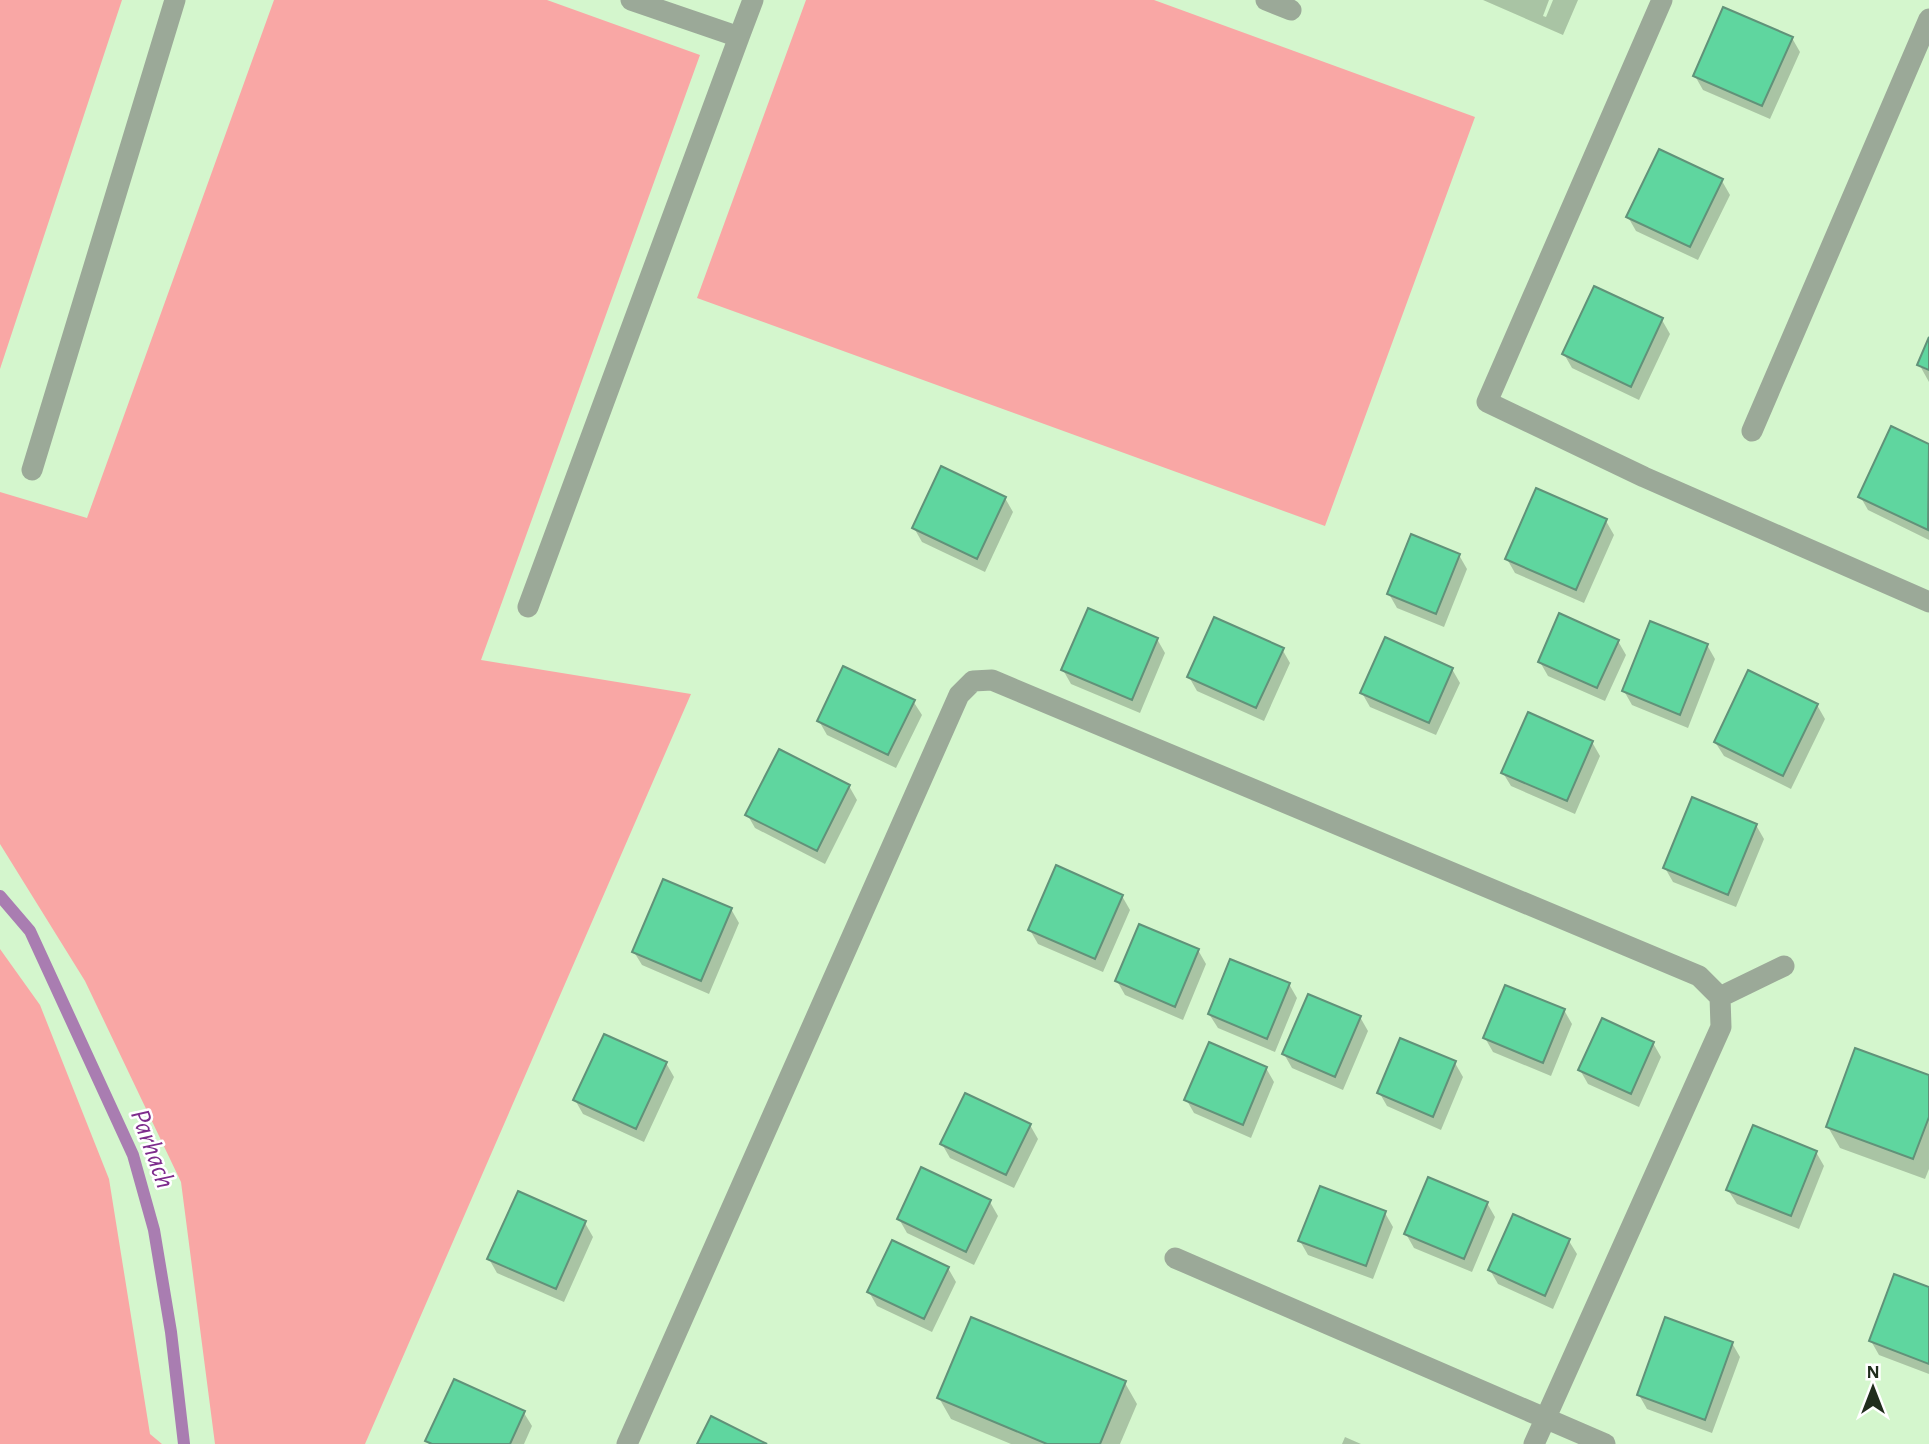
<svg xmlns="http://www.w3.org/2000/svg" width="1929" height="1444" font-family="'Alegreya Sans',sans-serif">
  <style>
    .green { fill: #f9a7a5 }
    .shadow { fill: #0003 }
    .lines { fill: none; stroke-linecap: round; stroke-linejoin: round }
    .stream { stroke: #a97db1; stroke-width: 12 }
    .building { fill: #5fd69f; stroke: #619279; stroke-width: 2 }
    .minor { stroke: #9ba998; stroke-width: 21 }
    .labels { text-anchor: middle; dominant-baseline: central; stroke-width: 5; stroke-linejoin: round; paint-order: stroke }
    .water-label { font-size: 28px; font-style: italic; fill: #7d2c8c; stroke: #fff }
  </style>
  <rect width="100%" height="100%" fill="#d4f6cd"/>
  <path class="green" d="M 0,0 L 122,0 L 0,369 Z
    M 274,0 L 547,0 L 700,55 L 481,660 L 691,694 L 365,1444 L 215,1444 L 181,1182 L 85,981 L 0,844 L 0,492 L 87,518 Z
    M 806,0 L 1154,0 L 1475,117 L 1325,526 L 697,298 Z
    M 0,949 L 40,1005 L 109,1179 L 150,1434 L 162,1444 L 0,1444 Z"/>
  <path class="shadow" d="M 1483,0 L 1549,0 L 1543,16 L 1546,17 L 1553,0 L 1578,0 L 1563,35 Z
    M 1792,38 L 1800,52 L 1770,119 L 1703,90 L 1695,76 Z
    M 1722,181 L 1730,195 L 1698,260 L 1636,231 L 1628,217 Z
    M 1662,320 L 1670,334 L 1639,400 L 1572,368 L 1564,354 Z
    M 1929,341 L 1929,382 L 1919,364 Z
    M 1892,428 L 1929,446 L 1929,540 L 1868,510 L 1860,496 Z
    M 1005,498 L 1013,512 L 985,572 L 922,542 L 914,528 Z
    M 1606,521 L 1614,535 L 1584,603 L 1515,573 L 1507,559 Z
    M 1459,555 L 1467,569 L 1444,627 L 1397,608 L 1389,594 Z
    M 1157,639 L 1165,653 L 1140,713 L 1071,684 L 1063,670 Z
    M 1618,641 L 1626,655 L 1605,701 L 1548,676 L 1540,662 Z
    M 1707,645 L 1715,659 L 1688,728 L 1632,705 L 1624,691 Z
    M 1282,649 L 1290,663 L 1264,721 L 1197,691 L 1189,677 Z
    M 1452,669 L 1460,683 L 1436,735 L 1370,707 L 1362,693 Z
    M 913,701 L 922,715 L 896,768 L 827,735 L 819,721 Z
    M 1817,705 L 1825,719 L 1791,789 L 1724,756 L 1715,742 Z
    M 1592,742 L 1600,756 L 1575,814 L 1511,786 L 1503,773 Z
    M 849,786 L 857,800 L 825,864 L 755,828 L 747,814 Z
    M 1756,825 L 1764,839 L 1736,907 L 1673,882 L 1665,868 Z
    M 1122,896 L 1130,910 L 1103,972 L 1038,944 L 1030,930 Z
    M 731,909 L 739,923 L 709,994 L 642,965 L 634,952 Z
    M 1198,950 L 1206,964 L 1183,1020 L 1125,995 L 1117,981 Z
    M 1289,984 L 1297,998 L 1275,1052 L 1218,1028 L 1209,1014 Z
    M 1564,1010 L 1572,1024 L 1551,1076 L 1493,1052 L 1485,1038 Z
    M 1360,1017 L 1368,1031 L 1343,1090 L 1292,1068 L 1284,1054 Z
    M 1653,1043 L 1661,1057 L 1639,1107 L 1588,1084 L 1580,1070 Z
    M 666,1063 L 674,1077 L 644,1142 L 583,1114 L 575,1100 Z
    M 1455,1063 L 1463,1077 L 1441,1130 L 1387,1106 L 1379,1092 Z
    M 1266,1068 L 1274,1082 L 1251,1138 L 1194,1113 L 1186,1099 Z
    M 1929,1077 L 1929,1169 L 1925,1179 L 1840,1148 L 1828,1127 Z
    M 1030,1125 L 1038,1139 L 1014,1188 L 950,1158 L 942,1144 Z
    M 1816,1152 L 1824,1166 L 1799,1229 L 1737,1204 L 1728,1190 Z
    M 990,1202 L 998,1216 L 974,1265 L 907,1233 L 899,1219 Z
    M 1487,1203 L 1495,1217 L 1472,1272 L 1414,1248 L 1406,1234 Z
    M 1385,1213 L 1393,1227 L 1373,1279 L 1308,1255 L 1300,1241 Z
    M 585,1223 L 593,1237 L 564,1302 L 497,1273 L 489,1259 Z
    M 1569,1241 L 1577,1254 L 1553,1309 L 1498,1284 L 1490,1270 Z
    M 948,1268 L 956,1282 L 932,1332 L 877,1306 L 869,1292 Z
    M 1929,1289 L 1929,1374 L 1879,1355 L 1871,1341 Z
    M 1732,1343 L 1740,1357 L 1712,1433 L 1647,1409 L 1639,1395 Z
    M 1125,1383 L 1137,1404 L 1120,1444 L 1011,1444 L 951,1419 L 939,1398 Z
    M 524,1413 L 532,1426 L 524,1444 L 429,1444 L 427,1441 Z
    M 1345,1437 L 1361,1444 L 1342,1444 Z"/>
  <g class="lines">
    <path class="stream" d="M 0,896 L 30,931 L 133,1155 L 154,1230 L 171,1332 L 184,1444"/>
  </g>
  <path class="building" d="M 1723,7 L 1793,37 L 1762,106 L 1693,76 Z
    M 1659,149 L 1723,179 L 1690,247 L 1626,217 Z
    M 1594,286 L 1663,318 L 1631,387 L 1562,354 Z
    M 1929,337 L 1929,370 L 1917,365 Z
    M 1891,426 L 1929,444 L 1928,530 L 1858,497 Z
    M 941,466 L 1006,497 L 977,559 L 912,528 Z
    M 1536,488 L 1607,519 L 1576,590 L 1505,559 Z
    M 1411,534 L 1460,554 L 1436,614 L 1387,594 Z
    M 1088,608 L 1158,638 L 1132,700 L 1061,670 Z
    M 1559,613 L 1619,640 L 1597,688 L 1538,662 Z
    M 1214,617 L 1284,648 L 1256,708 L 1187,677 Z
    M 1650,621 L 1708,644 L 1680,715 L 1622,691 Z
    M 1385,637 L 1453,668 L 1429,723 L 1360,693 Z
    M 843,666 L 915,700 L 888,755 L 817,721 Z
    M 1748,670 L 1818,704 L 1783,776 L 1714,742 Z
    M 1528,712 L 1593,741 L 1567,801 L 1501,773 Z
    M 779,749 L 850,785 L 817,851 L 745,815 Z
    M 1692,797 L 1757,824 L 1728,895 L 1663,868 Z
    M 1056,865 L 1123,895 L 1095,959 L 1028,930 Z
    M 663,879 L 732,908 L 701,981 L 632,952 Z
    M 1139,924 L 1199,949 L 1175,1007 L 1115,981 Z
    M 1230,959 L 1290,983 L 1267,1039 L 1208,1014 Z
    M 1505,985 L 1565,1009 L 1543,1063 L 1483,1038 Z
    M 1308,994 L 1361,1016 L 1335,1077 L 1282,1054 Z
    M 1602,1018 L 1654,1042 L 1631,1094 L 1578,1070 Z
    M 604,1034 L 667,1062 L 636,1129 L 573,1100 Z
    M 1400,1038 L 1456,1061 L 1433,1117 L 1377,1093 Z
    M 1209,1042 L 1267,1067 L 1243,1125 L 1184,1100 Z
    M 1855,1048 L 1929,1075 L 1929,1117 L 1913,1159 L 1826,1127 Z
    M 965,1093 L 1031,1124 L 1006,1175 L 940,1144 Z
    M 1753,1125 L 1817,1151 L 1791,1216 L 1726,1190 Z
    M 921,1167 L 991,1200 L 966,1252 L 897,1219 Z
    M 1428,1177 L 1488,1202 L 1464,1259 L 1404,1234 Z
    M 1320,1186 L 1386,1211 L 1366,1266 L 1298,1241 Z
    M 518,1191 L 586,1221 L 556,1289 L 487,1259 Z
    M 1513,1214 L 1570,1239 L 1545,1296 L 1488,1270 Z
    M 892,1240 L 949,1267 L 924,1319 L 867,1292 Z
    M 1894,1274 L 1929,1287 L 1929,1364 L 1869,1341 Z
    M 971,1317 L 1126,1381 L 1100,1444 L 1047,1444 L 937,1398 Z
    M 1665,1317 L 1733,1342 L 1705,1420 L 1637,1395 Z
    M 454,1379 L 525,1411 L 510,1444 L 432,1444 L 425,1441 Z
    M 711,1416 L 767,1444 L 697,1444 Z"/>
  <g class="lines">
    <path class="minor" d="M 631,0 L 739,37 L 753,0
      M 1266,0 L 1291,10
      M 1662,0 L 1487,402 L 1644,477 L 1929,602
      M 1752,431 L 1929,19
      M 32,470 L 175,0
      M 528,607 L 739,37
      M 1720,997 L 1784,966
      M 1175,1258 L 1605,1444
      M 627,1444 L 959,695 L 973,681 L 992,680 L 1699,976 L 1720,997 L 1721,1027 L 1534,1444"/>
  </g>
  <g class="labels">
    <g class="water-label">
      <text transform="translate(152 1149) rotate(70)">Parhach</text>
    </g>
  </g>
  <g transform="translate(1873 1388)" stroke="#ffffff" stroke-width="5" paint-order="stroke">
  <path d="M0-5L12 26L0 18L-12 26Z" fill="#202d1d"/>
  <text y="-10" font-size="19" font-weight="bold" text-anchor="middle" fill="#202d1d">N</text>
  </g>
</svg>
